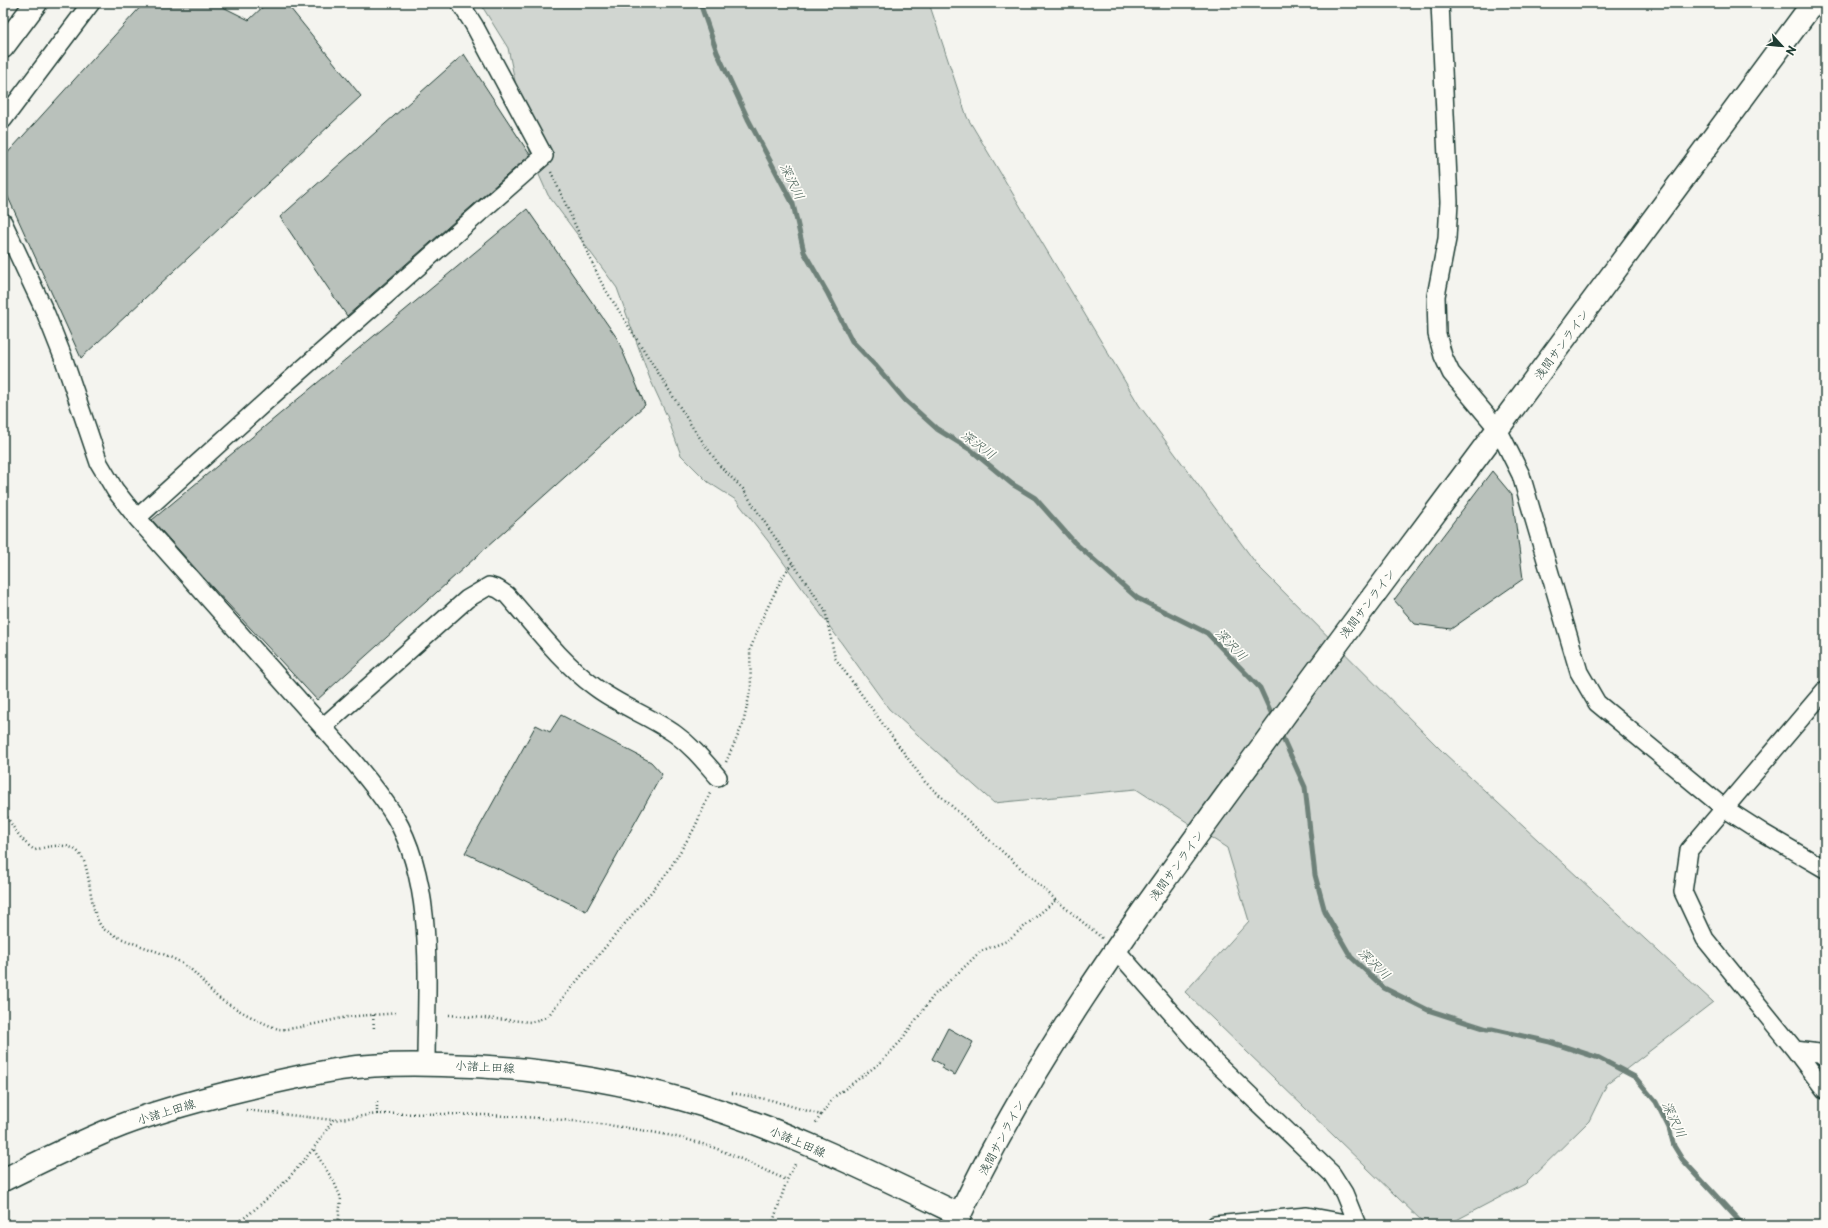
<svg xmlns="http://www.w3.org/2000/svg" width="1828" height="1228" font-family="'Playpen Sans','Klee One',sans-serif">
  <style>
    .green { fill: #d1d6d1; stroke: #788a82 }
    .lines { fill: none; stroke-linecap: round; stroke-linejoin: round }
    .stream { stroke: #6e8179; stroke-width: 5 }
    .building { fill: #b9c1bb; stroke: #1f3d34 }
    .minor-casing { stroke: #1f3d34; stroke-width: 20 }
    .major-casing { stroke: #1f3d34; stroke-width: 25 }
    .highway-casing { stroke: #1f3d34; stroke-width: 25 }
    .path { stroke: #1f3d34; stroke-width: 2.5; stroke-dasharray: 1 3; stroke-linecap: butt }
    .minor { stroke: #fdfcf7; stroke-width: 17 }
    .major { stroke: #fdfcf7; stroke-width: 22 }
    .highway { stroke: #fdfcf7; stroke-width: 22 }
    .labels { text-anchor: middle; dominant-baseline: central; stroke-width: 3.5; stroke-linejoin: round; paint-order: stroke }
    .street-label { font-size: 12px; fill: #1f3d34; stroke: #fdfcf7 }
    .water-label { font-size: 13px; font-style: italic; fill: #475f56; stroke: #fdfcf7 }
  </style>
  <rect width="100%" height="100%" fill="#f4f4ef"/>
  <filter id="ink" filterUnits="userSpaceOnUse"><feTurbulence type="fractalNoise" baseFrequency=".025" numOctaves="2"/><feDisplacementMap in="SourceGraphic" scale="8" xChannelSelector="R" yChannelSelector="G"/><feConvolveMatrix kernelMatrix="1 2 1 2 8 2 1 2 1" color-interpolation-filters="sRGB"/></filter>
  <g filter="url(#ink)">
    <path class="green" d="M 480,3 L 929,3 L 967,117 L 1139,405 L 1258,566 L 1444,753 L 1713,1002 L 1607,1084 L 1589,1121 L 1525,1184 L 1447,1225 L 1426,1225 L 1185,992 L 1249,921 L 1227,848 L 1136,789 L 994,803 L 889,709 L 768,541 L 736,500 L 708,482 L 681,455 L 667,416 L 650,379 L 617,288 L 548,195 L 531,157 L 508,48 Z"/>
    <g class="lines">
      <path class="stream" d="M 700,3 L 717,52 L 748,119 L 793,204 L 804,252 L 828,294 L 852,341 L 876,366 L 905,400 L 937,429 L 971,450 L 1012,484 L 1035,498 L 1074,542 L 1137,598 L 1207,633 L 1260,688 L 1274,719
        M 1280,732 L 1305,787 L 1315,875 L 1325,912 L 1351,957 L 1384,988 L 1428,1010 L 1487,1029 L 1492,1029 L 1550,1042 L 1599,1058 L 1635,1077 L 1656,1102 L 1669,1128 L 1674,1146 L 1682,1159 L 1743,1225"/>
    </g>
    <path class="building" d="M 144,3 L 215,3 L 249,20 L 267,3 L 286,3 L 361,96 L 81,358 L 3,186 L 3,158 Z
      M 464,54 L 530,155 L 347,316 L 280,217 Z
      M 527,209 L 617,338 L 645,405 L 317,700 L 213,588 L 152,520 Z
      M 1492,471 L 1512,495 L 1523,579 L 1451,629 L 1415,624 L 1394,600 Z
      M 561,715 L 651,762 L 662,774 L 586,911 L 465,853 L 536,725 L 550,732 Z
      M 948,1028 L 973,1042 L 955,1075 L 941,1068 L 943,1065 L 932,1059 Z"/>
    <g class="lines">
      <defs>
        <path id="minor" d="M 1440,3 L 1449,202 L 1447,239 L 1436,296 L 1437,334 L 1443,356 L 1451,373 L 1498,429 L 1521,475 L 1579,672 L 1597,703 L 1724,808 L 1763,833 L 1825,869
          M 3,120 L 91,3
          M 3,222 L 46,314 L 63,357 L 99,463 L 115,490 L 137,518 L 353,761 C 368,779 383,797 395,817 C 436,886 426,986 426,1064
          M 137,518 L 274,394 L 544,156 L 474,25 L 460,3
          M 1825,690 L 1689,850 L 1683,892 L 1705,939 L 1795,1050 L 1825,1090
          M 323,727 L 467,599 L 489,586 L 498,589 L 507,595 C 535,627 561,662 595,687 C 620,706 650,716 675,734 C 692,746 704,761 718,777
          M 1116,950 L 1212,1059 L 1332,1174 L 1344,1193 L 1357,1225
          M 1795,1050 L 1819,1053 L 1825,1057
          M 1215,1225 L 1307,1216 L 1356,1225"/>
        <path id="major" d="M 3,1180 C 42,1161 81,1141 122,1125 C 156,1112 192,1102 228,1093 C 265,1084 303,1075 341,1069 C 374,1064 409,1064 442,1065 C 525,1066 600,1077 681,1099 C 778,1126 869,1171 960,1215
          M 955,1225 C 1040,1040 1166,879 1285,715 C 1356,618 1429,522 1500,426 C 1605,285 1708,144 1813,3"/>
        <path id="highway" d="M 3,47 L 36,3"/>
      </defs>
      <use href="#minor" class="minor-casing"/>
      <use href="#major" class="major-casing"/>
      <use href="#highway" class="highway-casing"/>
      <path class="path" d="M 551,172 L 602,284 L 693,428 L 720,466 L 743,489 L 761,517 L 825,610 L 835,658 L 925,782 L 1056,900 L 1102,938
        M 726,762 L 743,724 L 751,688 L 750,650 L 761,621 L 782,578 L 792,563
        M 3,810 C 12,825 20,841 35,850 C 93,833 84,869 94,909 C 96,916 99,926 105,930 C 129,945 159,949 183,964 C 200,974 206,989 220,999 C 230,1006 267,1026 279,1029 C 290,1031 334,1019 348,1017 C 363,1015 380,1015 396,1013
        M 373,1015 L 374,1029
        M 449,1015 L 531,1022 L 547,1017 L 667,873 L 694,829 L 711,791
        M 732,1093 L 771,1100 L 821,1115 L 815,1124
        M 246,1110 L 333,1120
        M 377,1114 C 454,1113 531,1115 608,1125 C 641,1130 676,1135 709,1146 C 735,1155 761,1169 787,1180
        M 821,1115 L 834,1097 L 880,1063 L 900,1042 L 934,995 L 959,972 L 981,951 L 1007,941 L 1056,900
        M 314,1150 L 334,1182 L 341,1198 L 338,1225
        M 235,1225 C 276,1194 305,1164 333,1120 L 377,1114 L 377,1099
        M 772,1225 L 787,1180 L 795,1164"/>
      <use href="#minor" class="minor"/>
      <use href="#major" class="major"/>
      <use href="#highway" class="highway"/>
    </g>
  </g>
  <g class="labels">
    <g class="street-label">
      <text transform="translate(1561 344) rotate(-54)">浅間サンライン</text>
      <text transform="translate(1367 603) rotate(-53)">浅間サンライン</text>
      <text transform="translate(1176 865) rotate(-54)">浅間サンライン</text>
      <text transform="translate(485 1066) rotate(3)">小諸上田線</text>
      <text transform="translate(166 1111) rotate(-17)">小諸上田線</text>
      <text transform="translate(1001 1137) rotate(-62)">浅間サンライン</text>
      <text transform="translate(798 1141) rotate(23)">小諸上田線</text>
    </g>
    <g class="water-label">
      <text transform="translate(793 181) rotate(64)">深沢川</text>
      <text transform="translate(979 444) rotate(37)">深沢川</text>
      <text transform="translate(1232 644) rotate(46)">深沢川</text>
      <text transform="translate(1375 963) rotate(44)">深沢川</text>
      <text transform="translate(1675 1119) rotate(65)">深沢川</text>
    </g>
  </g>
  <rect width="1828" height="1228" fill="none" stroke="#fdfcf7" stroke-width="16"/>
  <rect x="8" y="8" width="1812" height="1212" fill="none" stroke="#1f3d34" stroke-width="1.5" filter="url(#ink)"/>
  <g transform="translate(1782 46) rotate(117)" stroke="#fdfcf7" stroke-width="3" paint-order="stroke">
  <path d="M0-3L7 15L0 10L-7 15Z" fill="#1f3d34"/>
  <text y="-6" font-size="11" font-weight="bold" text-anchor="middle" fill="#1f3d34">N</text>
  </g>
</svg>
